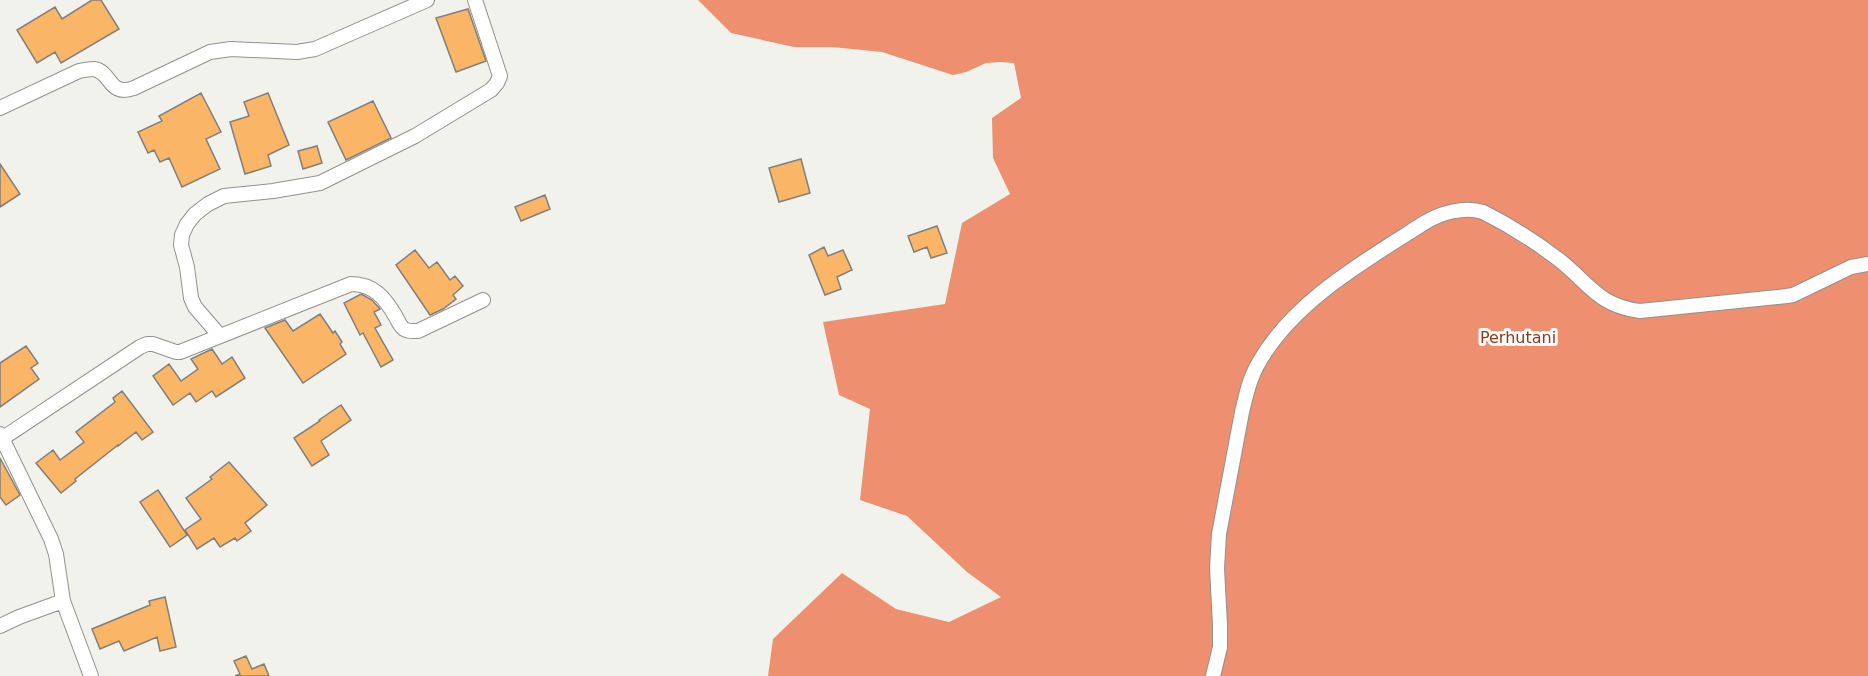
<svg xmlns="http://www.w3.org/2000/svg" width="1868" height="676" font-family="'DejaVu Sans',sans-serif">
  <style>
    .forest { fill: #ee8f6f }
    .building { fill: #fab666; stroke: #827e7b; stroke-width: 1.5 }
    .lines { fill: none; stroke-linecap: round; stroke-linejoin: round }
    .minor-casing { stroke: #92918d; stroke-width: 16 }
    .minor { stroke: #fff; stroke-width: 14 }
    .labels { text-anchor: middle; dominant-baseline: central; stroke-width: 6; stroke-linejoin: round; paint-order: stroke }
    .park-label { font-size: 16px; fill: #8f391b; stroke: #fffffe }
  </style>
  <rect width="100%" height="100%" fill="#f2f2ed"/>
  <path class="forest" d="M 698,0 L 1868,0 L 1868,676 L 768,676 L 773,639 L 842,573 L 896,609 L 949,622 L 1001,597 L 967,572 L 907,516 L 860,500 L 870,409 L 839,395 L 823,322 L 945,304 L 962,223 L 1010,194 L 993,158 L 992,118 L 1021,98 L 1014,63 L 1001,62 L 986,63 L 966,72 L 953,75 L 882,52 L 832,47 L 794,47 L 731,33 Z"/>
  <path class="building" d="M 92,0 L 101,0 L 119,29 L 61,63 L 55,52 L 37,63 L 17,30 L 55,7 L 62,19 Z
    M 468,9 L 486,61 L 456,72 L 436,18 Z
    M 201,93 L 221,132 L 206,139 L 220,169 L 182,187 L 169,158 L 160,162 L 154,150 L 148,153 L 138,132 L 162,121 L 159,116 Z
    M 268,93 L 289,145 L 268,155 L 271,166 L 245,174 L 230,122 L 249,116 L 244,102 Z
    M 373,101 L 391,138 L 346,160 L 328,122 Z
    M 317,146 L 322,163 L 303,169 L 298,151 Z
    M 801,159 L 810,193 L 779,202 L 769,168 Z
    M 0,164 L 20,194 L 0,207 Z
    M 545,195 L 550,209 L 521,221 L 515,207 Z
    M 937,226 L 947,253 L 931,258 L 927,247 L 914,252 L 908,236 Z
    M 824,247 L 828,256 L 843,250 L 852,270 L 837,277 L 841,289 L 825,295 L 809,255 Z
    M 415,250 L 429,268 L 437,262 L 450,280 L 455,276 L 463,286 L 453,295 L 456,299 L 443,309 L 430,315 L 396,265 Z
    M 361,294 L 372,300 L 380,309 L 374,312 L 381,325 L 375,328 L 393,360 L 381,367 L 363,333 L 360,335 L 344,303 Z
    M 320,314 L 333,333 L 335,331 L 342,342 L 340,344 L 346,354 L 303,383 L 265,328 L 285,320 L 293,331 Z
    M 26,346 L 38,363 L 31,368 L 39,379 L 0,407 L 0,363 Z
    M 212,349 L 222,364 L 232,357 L 245,378 L 216,397 L 212,391 L 196,402 L 190,393 L 173,405 L 153,376 L 169,364 L 181,381 L 198,369 L 191,359 Z
    M 122,391 L 153,432 L 142,440 L 136,432 L 118,446 L 118,445 L 75,479 L 76,481 L 61,493 L 36,463 L 53,450 L 60,460 L 84,442 L 76,432 L 115,402 L 113,398 Z
    M 341,405 L 351,420 L 321,441 L 329,455 L 312,466 L 294,438 L 320,421 L 319,420 Z
    M 0,458 L 20,495 L 6,505 L 0,497 Z
    M 229,462 L 267,505 L 245,523 L 251,531 L 237,541 L 235,538 L 220,547 L 214,538 L 197,549 L 185,530 L 201,519 L 186,498 L 212,479 L 210,477 Z
    M 158,490 L 187,535 L 170,547 L 140,502 Z
    M 165,597 L 176,647 L 160,651 L 157,637 L 124,651 L 119,641 L 100,649 L 92,629 L 150,605 L 149,601 Z
    M 246,656 L 252,669 L 264,664 L 269,676 L 235,676 L 240,674 L 234,661 Z"/>
  <g class="lines">
    <defs>
      <path id="minor" d="M 0,108 L 79,71 C 84,70 89,69 94,69 C 112,72 108,97 134,88 L 210,52 L 231,49 L 297,52 L 315,49 L 427,0
        M 220,336 L 195,307 L 191,298 L 187,267 L 181,245 L 182,235 L 187,224 L 195,214 L 208,204 L 224,196 L 273,191 L 320,183 L 415,136 L 491,90 L 497,83 L 500,76 L 475,0
        M 0,434 L 51,539 L 56,554 L 63,601 L 91,676
        M 3,438 L 140,347 L 147,344 L 153,344 L 176,352 L 180,352 L 351,284 C 374,284 385,298 396,317 C 398,321 400,326 404,329 C 409,332 413,331 418,331 L 483,300
        M 0,626 L 19,617 L 63,601
        M 1213,676 L 1220,647 L 1220,625 L 1217,568 L 1219,534 L 1242,412 C 1246,396 1249,379 1258,364 C 1293,301 1365,261 1424,223 C 1440,213 1464,206 1483,212 C 1511,226 1533,240 1558,259 C 1588,282 1598,306 1640,311 L 1787,296 L 1793,295 L 1851,267 L 1868,264"/>
    </defs>
    <use href="#minor" class="minor-casing"/>
    <use href="#minor" class="minor"/>
  </g>
  <g class="labels">
    <g class="park-label">
      <text x="1518" y="337">Perhutani</text>
    </g>
  </g>
</svg>
